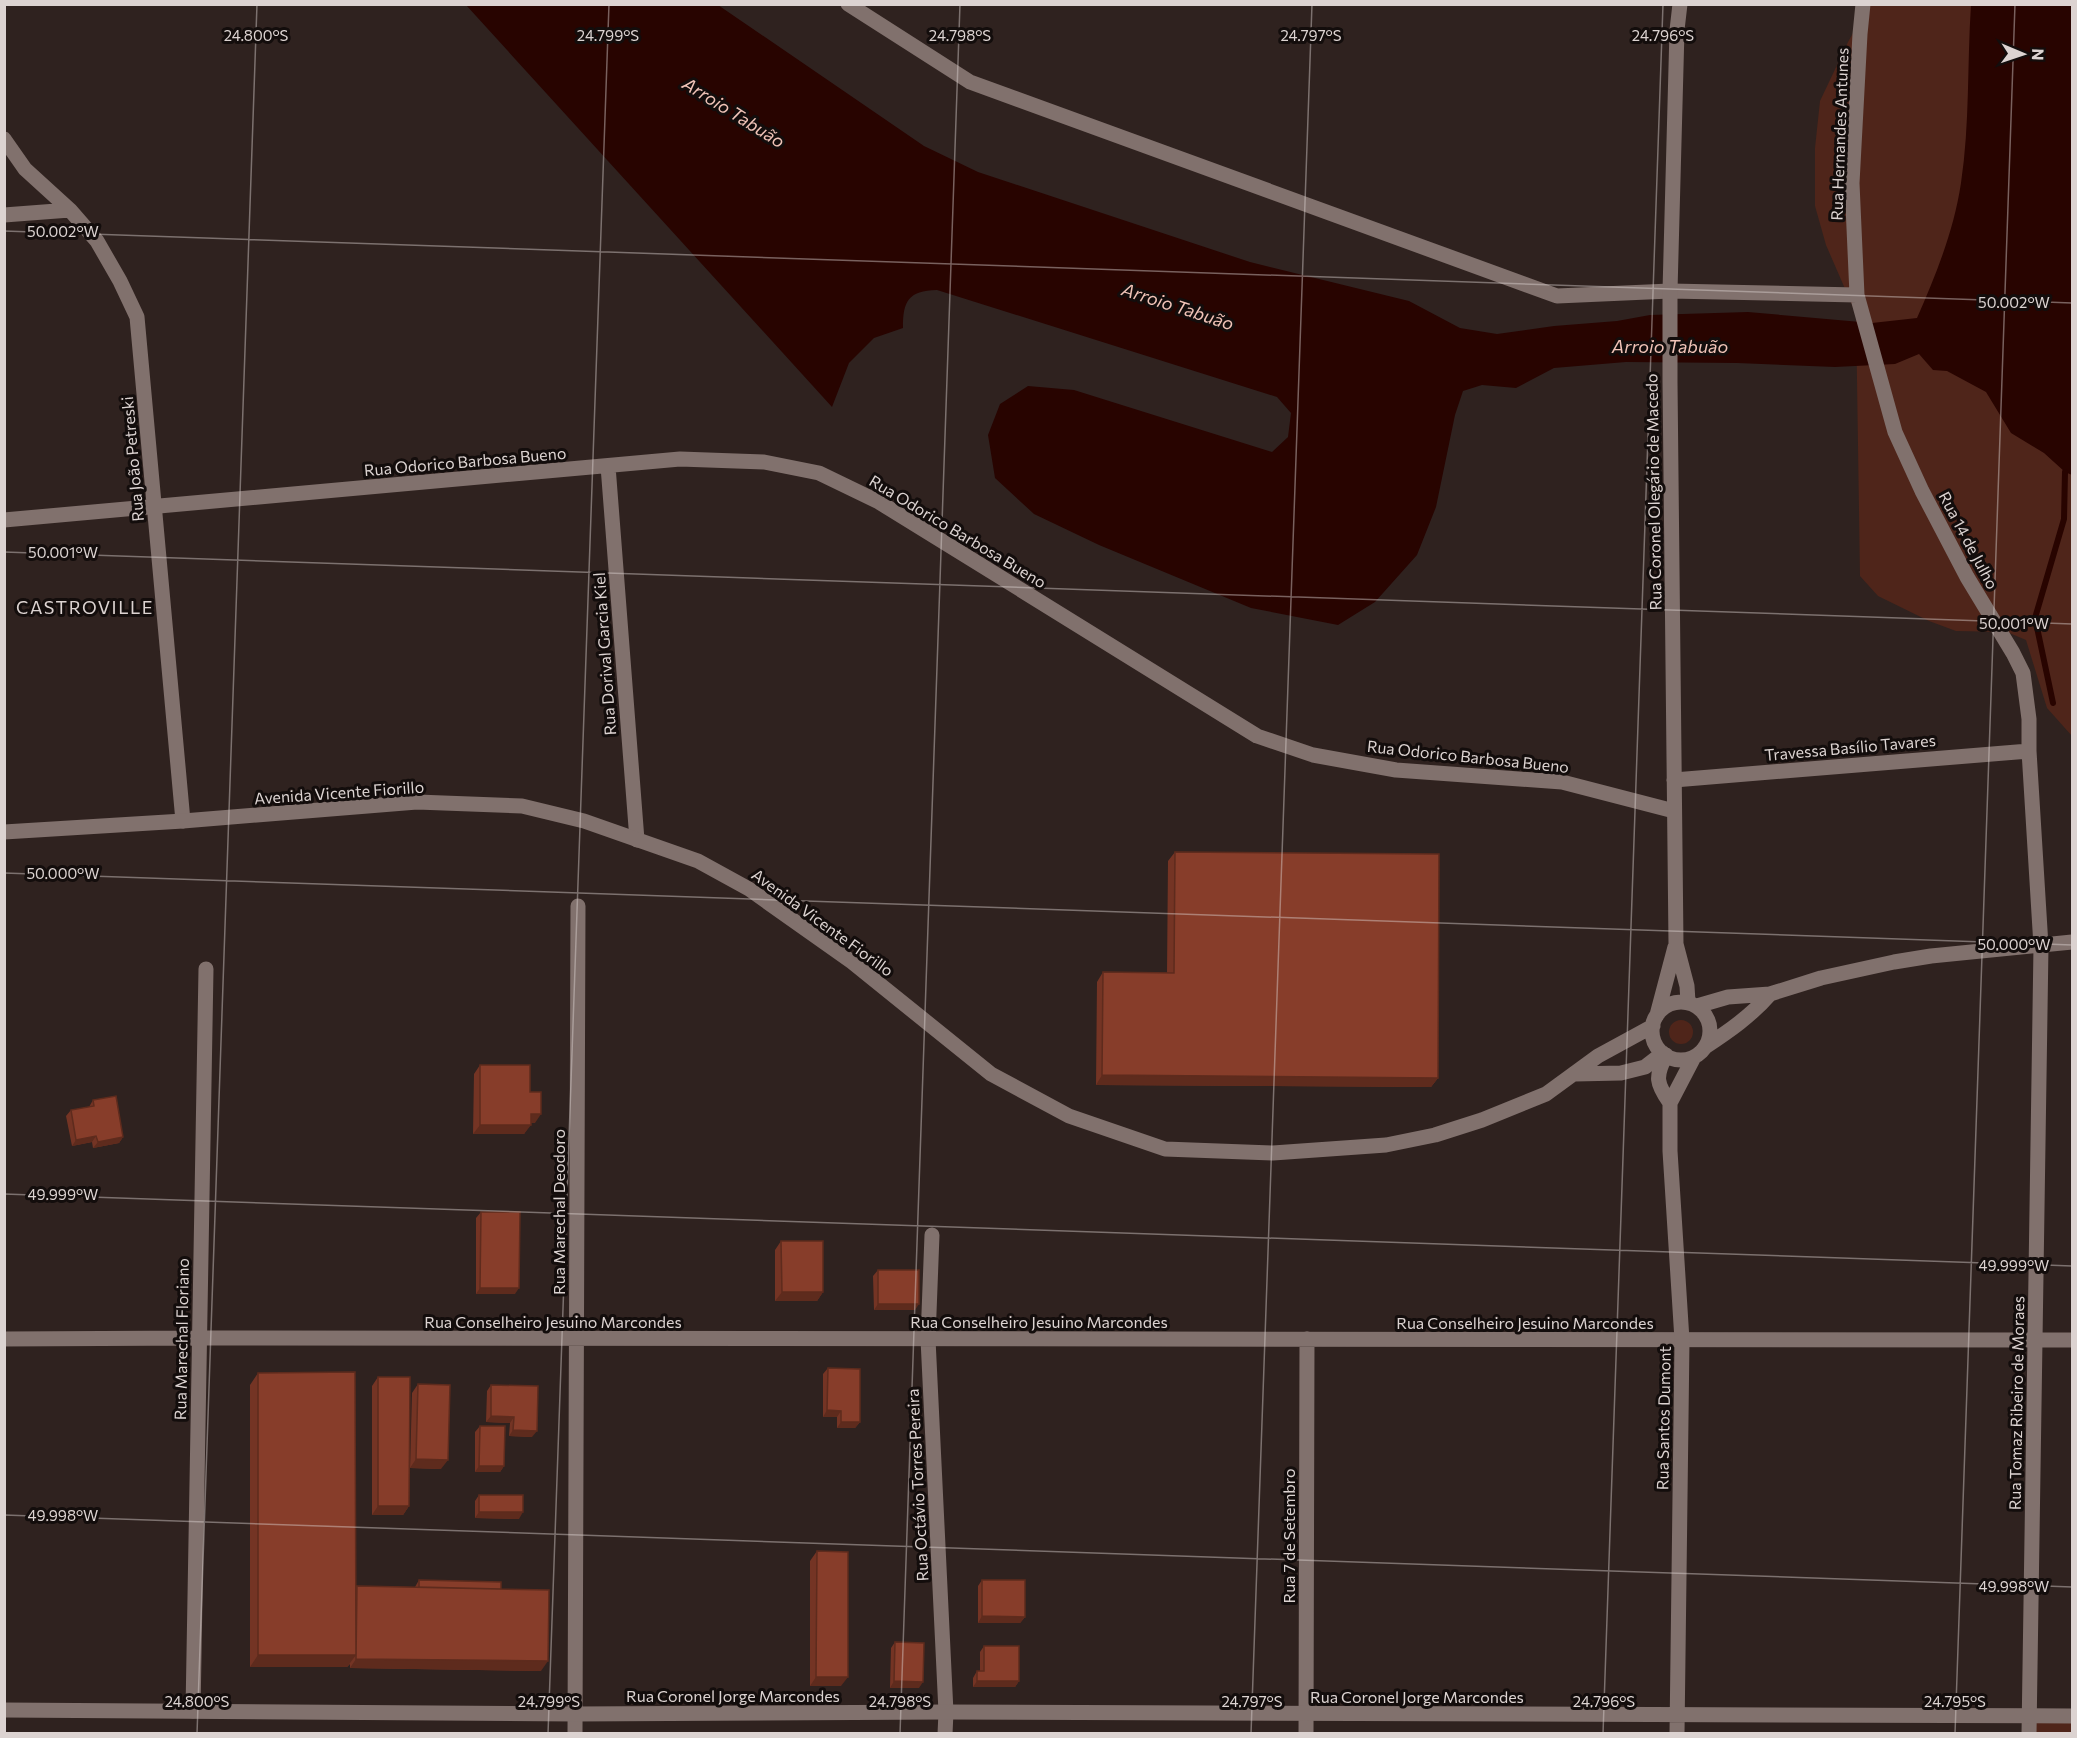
<svg xmlns="http://www.w3.org/2000/svg" width="2077" height="1738" font-family="Commissioner,sans-serif">
  <style>
    .green { fill: #4f251a }
    .water { fill: #280400 }
    .lines { fill: none; stroke-linecap: round; stroke-linejoin: round }
    .stream { stroke: #280400; stroke-width: 6 }
    .street { stroke: #81716d; stroke-width: 15 }
    .secondary { stroke: #81716d; stroke-width: 15 }
    .wall { fill: #743424 }
    .shaded-wall { fill: #5e2b1d }
    .building { fill: #873d2a; stroke: #5e2b1d; stroke-width: 1.5 }
    .ticks { fill: none; stroke: #dcd3d1; stroke-width: 1.5; stroke-opacity: 0.45 }
    .labels { text-anchor: middle; dominant-baseline: central; stroke-width: 6; stroke-linejoin: round; paint-order: stroke }
    .street-label { font-size: 16px; fill: #dcd3d1; stroke: #130d0c }
    .water-label { font-size: 18px; font-style: italic; fill: #f0c3b7; stroke: #130d0c }
    .neighbourhood-label { font-size: 18px; letter-spacing: 1.5px; fill: #dcd3d1; stroke: #130d0c }
    .ticks-label { font-size: 15px; text-anchor: middle; fill: #dcd3d1; stroke: #130d0c; stroke-width: 6; stroke-linejoin: round; paint-order: stroke }
  </style>
  <rect width="100%" height="100%" fill="#2f221f"/>
  <path class="green" d="M 1869,5 L 2072,5 L 2072,736 L 2047,708 L 2026,640 L 2007,632 L 1956,631 L 1929,621 L 1878,596 L 1860,576 L 1856,314 L 1826,245 L 1815,206 L 1815,148 L 1820,101 L 1848,42 Z
    M1669 1032a12 12 0 1 1 24 0a12 12 0 1 1-24 0Z
    M 2030,1721 L 2072,1721 L 2072,1733 L 2030,1734 Z"/>
  <path class="water" d="M 466,5 L 718,5 L 924,146 L 978,172 L 1250,262 L 1409,301 L 1460,328 L 1497,334 L 1554,326 L 1617,321 L 1650,315 L 1748,312 L 1872,323 L 1917,318 C 1936,275 1954,230 1961,183 C 1970,124 1967,64 1971,5 L 2072,5 L 2072,475 L 2065,472 L 2044,453 L 2011,433 L 1986,392 L 1947,371 L 1933,370 L 1919,354 L 1895,364 L 1835,367 L 1737,363 L 1626,362 L 1554,368 L 1516,388 L 1482,385 L 1463,391 L 1455,415 L 1436,507 L 1417,555 L 1375,602 L 1338,625 L 1251,608 L 1099,545 L 1034,514 L 995,478 L 988,435 L 1000,404 L 1028,386 L 1074,390 L 1272,452 L 1288,437 L 1291,413 L 1277,397 L 937,290 C 908,291 903,301 903,328 L 874,338 L 849,363 L 832,407 Z"/>
  <g class="lines">
    <path class="stream" d="M 2053,703 L 2035,618 L 2064,519 L 2065,472"/>
    <path class="street" d="M 848,4 L 970,82 L 1557,296 L 1670,291 L 1857,295 L 1852,183 L 1860,34 L 1863,4
      M 4,139 L 25,169 L 70,210 L 97,241 L 120,281 L 137,317 L 183,821
      M 4,215 L 70,210
      M 1857,295 L 1895,432 L 1922,491 L 1967,577 L 2013,653 L 2023,673 L 2029,719 L 2029,751 L 2041,946 L 2029,1734
      M 608,466 L 637,840
      M 4,520 L 680,459 L 764,462 L 819,473 L 879,502 L 1257,736 L 1313,755 L 1396,770 L 1562,782 L 1674,811
      M 1674,780 L 2029,751
      M 932,1235 L 928,1339 L 946,1712 L 945,1734
      M 4,1339 L 199,1338 L 2072,1340
      M 193,1711 L 206,969
      M 575,1734 L 578,906
      M 1306,1734 L 1307,1339"/>
    <path class="secondary" d="M 1680,4 L 1677,30 L 1670,291 L 1670,382 L 1676,944 L 1687,986 L 1688,1002
      M 4,832 L 183,821 L 417,802 L 522,806 L 584,821 L 698,861 L 749,889 L 852,962 L 991,1074 L 1069,1116 L 1165,1149 L 1273,1153 L 1386,1145 L 1435,1135 L 1482,1120 L 1546,1094 L 1598,1056 L 1653,1026
      M1652 1031a29 29 0 1 1 58 0a29 29 0 1 1-58 0Z
      M 1697,1006 L 1728,997 L 1770,994 L 1821,978 L 1894,962 L 1931,956 L 2072,942
      M 1657,1015 L 1675,947
      M 1705,1047 C 1729,1031 1751,1016 1770,994
      M 1666,1055 C 1655,1077 1656,1083 1670,1103
      M 1575,1074 L 1621,1073 L 1645,1067 L 1663,1053
      M 1670,1103 L 1670,1151 L 1682,1340 L 1677,1734
      M 1670,1103 L 1694,1057
      M 4,1710 L 575,1714 L 946,1712 L 2072,1716"/>
  </g>
  <path class="wall" d="M 1175,852 L 1438,1078 L 1431,1087 L 1096,1085 L 1097,982 L 1103,972 L 1167,973 L 1168,861 Z
    M 480,1065 L 530,1092 L 535,1123 L 531,1123 L 524,1134 L 473,1134 L 474,1074 Z
    M 93,1100 L 123,1137 L 119,1143 L 93,1148 L 92,1142 L 72,1146 L 66,1116 L 71,1110 L 89,1107 Z
    M 481,1212 L 515,1294 L 476,1294 L 476,1218 Z
    M 781,1241 L 823,1292 L 817,1301 L 775,1301 L 775,1250 Z
    M 878,1270 L 915,1310 L 874,1310 L 873,1276 Z
    M 828,1368 L 860,1422 L 855,1428 L 837,1428 L 837,1417 L 823,1417 L 823,1374 Z
    M 258,1373 L 356,1588 L 357,1586 L 415,1587 L 419,1580 L 501,1589 L 541,1671 L 350,1668 L 350,1664 L 347,1667 L 250,1667 L 250,1385 Z
    M 378,1377 L 409,1506 L 403,1515 L 372,1515 L 372,1386 Z
    M 418,1384 L 441,1469 L 410,1468 L 412,1393 Z
    M 491,1385 L 532,1437 L 509,1436 L 510,1423 L 486,1422 L 487,1391 Z
    M 480,1426 L 504,1466 L 500,1472 L 475,1472 L 475,1432 Z
    M 479,1495 L 519,1519 L 475,1518 L 475,1501 Z
    M 817,1551 L 841,1686 L 810,1686 L 810,1561 Z
    M 982,1580 L 1025,1617 L 1020,1623 L 978,1623 L 978,1586 Z
    M 895,1642 L 919,1688 L 890,1688 L 891,1648 Z
    M 984,1646 L 1019,1681 L 1015,1687 L 973,1687 L 973,1678 L 977,1671 L 980,1671 L 980,1652 Z"/>
  <path class="shaded-wall" d="M 1102,1075 L 1438,1078 L 1431,1087 L 1096,1085 Z
    M 531,1114 L 541,1114 L 535,1123 L 524,1123 Z
    M 480,1125 L 531,1125 L 524,1134 L 473,1134 Z
    M 96,1136 L 92,1142 L 72,1146 L 76,1140 Z
    M 123,1137 L 119,1143 L 93,1148 L 98,1142 Z
    M 480,1288 L 519,1288 L 515,1294 L 476,1294 Z
    M 782,1292 L 823,1292 L 817,1301 L 775,1301 Z
    M 878,1304 L 919,1304 L 915,1310 L 874,1310 Z
    M 827,1410 L 841,1411 L 837,1417 L 823,1417 Z
    M 491,1416 L 514,1417 L 510,1423 L 486,1422 Z
    M 841,1422 L 860,1422 L 855,1428 L 837,1428 Z
    M 513,1430 L 537,1431 L 532,1437 L 509,1436 Z
    M 416,1459 L 448,1460 L 441,1469 L 410,1468 Z
    M 479,1466 L 504,1466 L 500,1472 L 475,1472 Z
    M 378,1506 L 409,1506 L 403,1515 L 372,1515 Z
    M 479,1512 L 523,1512 L 519,1519 L 475,1518 Z
    M 982,1616 L 1025,1617 L 1020,1623 L 978,1623 Z
    M 258,1655 L 356,1655 L 347,1667 L 250,1667 Z
    M 356,1659 L 548,1661 L 541,1671 L 350,1668 Z
    M 816,1677 L 848,1677 L 841,1686 L 810,1686 Z
    M 894,1681 L 923,1682 L 919,1688 L 890,1688 Z
    M 977,1681 L 1019,1681 L 1015,1687 L 973,1687 Z"/>
  <path class="building" d="M 1175,852 L 1439,854 L 1438,1078 L 1102,1075 L 1103,972 L 1174,973 Z
    M 480,1065 L 530,1065 L 530,1092 L 541,1092 L 541,1114 L 531,1114 L 531,1125 L 480,1125 Z
    M 116,1096 L 123,1137 L 98,1142 L 96,1136 L 76,1140 L 71,1110 L 94,1106 L 93,1100 Z
    M 481,1212 L 520,1212 L 519,1288 L 480,1288 Z
    M 781,1241 L 823,1241 L 823,1292 L 782,1292 Z
    M 878,1270 L 919,1270 L 919,1304 L 878,1304 Z
    M 828,1368 L 860,1369 L 860,1422 L 841,1422 L 841,1411 L 827,1410 Z
    M 355,1372 L 356,1655 L 258,1655 L 258,1373 Z
    M 378,1377 L 410,1377 L 409,1506 L 378,1506 Z
    M 418,1384 L 450,1385 L 448,1460 L 416,1459 Z
    M 491,1385 L 538,1386 L 537,1431 L 513,1430 L 514,1417 L 491,1416 Z
    M 480,1426 L 505,1426 L 504,1466 L 479,1466 Z
    M 479,1495 L 523,1495 L 523,1512 L 479,1512 Z
    M 817,1551 L 848,1552 L 848,1677 L 816,1677 Z
    M 419,1580 L 501,1582 L 501,1589 L 419,1587 Z
    M 982,1580 L 1025,1580 L 1025,1617 L 982,1616 Z
    M 357,1586 L 549,1590 L 548,1661 L 356,1659 Z
    M 895,1642 L 924,1643 L 923,1682 L 894,1681 Z
    M 984,1646 L 1019,1646 L 1019,1681 L 977,1681 L 977,1671 L 984,1671 Z"/>
  <path class="ticks" d="M 4,231 L 2072,303M 4,552 L 2072,624M 4,873 L 2072,945M 4,1194 L 2072,1266M 4,1515 L 2072,1587M 197,1734 L 257,4M 548,1734 L 609,4M 900,1734 L 960,4M 1251,1734 L 1312,4M 1603,1734 L 1663,4M 1955,1734 L 2015,4"/>
  <g class="labels">
    <g class="street-label">
      <text transform="translate(1839 134) rotate(-88)">Rua Hernandes Antunes</text>
      <text transform="translate(132 459) rotate(-95)">Rua João Petreski</text>
      <text transform="translate(465 461) rotate(-5)">Rua Odorico Barbosa Bueno</text>
      <text transform="translate(1653 492) rotate(-91)">Rua Coronel Olegário de Macedo</text>
      <text transform="translate(958 531) rotate(31)">Rua Odorico Barbosa Bueno</text>
      <text transform="translate(1969 540) rotate(62)">Rua 14 de Julho</text>
      <text transform="translate(604 654) rotate(-94)">Rua Dorival Garcia Kiel</text>
      <text transform="translate(1850 747) rotate(-5)">Travessa Basílio Tavares</text>
      <text transform="translate(1468 756) rotate(6)">Rua Odorico Barbosa Bueno</text>
      <text transform="translate(339 792) rotate(-4)">Avenida Vicente Fiorillo</text>
      <text transform="translate(823 922) rotate(36)">Avenida Vicente Fiorillo</text>
      <text transform="translate(558 1212) rotate(-90)">Rua Marechal Deodoro</text>
      <text x="553" y="1321">Rua Conselheiro Jesuino Marcondes</text>
      <text x="1039" y="1321">Rua Conselheiro Jesuino Marcondes</text>
      <text x="1525" y="1322">Rua Conselheiro Jesuino Marcondes</text>
      <text transform="translate(181 1339) rotate(-89)">Rua Marechal Floriano</text>
      <text transform="translate(2016 1403) rotate(-89)">Rua Tomaz Ribeiro de Moraes</text>
      <text transform="translate(1663 1418) rotate(-89)">Rua Santos Dumont</text>
      <text transform="translate(917 1485) rotate(-93)">Rua Octávio Torres Pereira</text>
      <text transform="translate(1288 1536) rotate(-90)">Rua 7 de Setembro</text>
      <text x="733" y="1695">Rua Coronel Jorge Marcondes</text>
      <text x="1417" y="1696">Rua Coronel Jorge Marcondes</text>
    </g>
    <g class="water-label">
      <text transform="translate(734 112) rotate(32)">Arroio Tabuão</text>
      <text transform="translate(1178 306) rotate(18)">Arroio Tabuão</text>
      <text x="1670" y="346">Arroio Tabuão</text>
    </g>
    <g class="neighbourhood-label">
      <text x="85" y="607">CASTROVILLE</text>
    </g>
  </g>
  <g class="ticks-label">
    <text x="256" y="41">24.800°S</text>
    <text x="608" y="41">24.799°S</text>
    <text x="960" y="41">24.798°S</text>
    <text x="1311" y="41">24.797°S</text>
    <text x="1663" y="41">24.796°S</text>
    <text x="63" y="237">50.002°W</text>
    <text x="2014" y="308">50.002°W</text>
    <text x="63" y="558">50.001°W</text>
    <text x="2014" y="629">50.001°W</text>
    <text x="63" y="879">50.000°W</text>
    <text x="2014" y="950">50.000°W</text>
    <text x="63" y="1200">49.999°W</text>
    <text x="2014" y="1271">49.999°W</text>
    <text x="63" y="1521">49.998°W</text>
    <text x="2014" y="1592">49.998°W</text>
    <text x="197" y="1707">24.800°S</text>
    <text x="549" y="1707">24.799°S</text>
    <text x="900" y="1707">24.798°S</text>
    <text x="1252" y="1707">24.797°S</text>
    <text x="1604" y="1707">24.796°S</text>
    <text x="1955" y="1707">24.795°S</text>
  </g>
  <rect width="2077" height="1738" fill="none" stroke="#dcd3d1" stroke-width="12"/>
  <g transform="translate(2023 54) rotate(92)" stroke="#130d0c" stroke-width="4.5" paint-order="stroke">
  <path d="M0-4.5L10 22L0 15L-10 22Z" fill="#dcd3d1"/>
  <text y="-9" font-size="16" font-weight="bold" text-anchor="middle" fill="#dcd3d1">N</text>
  </g>
</svg>
